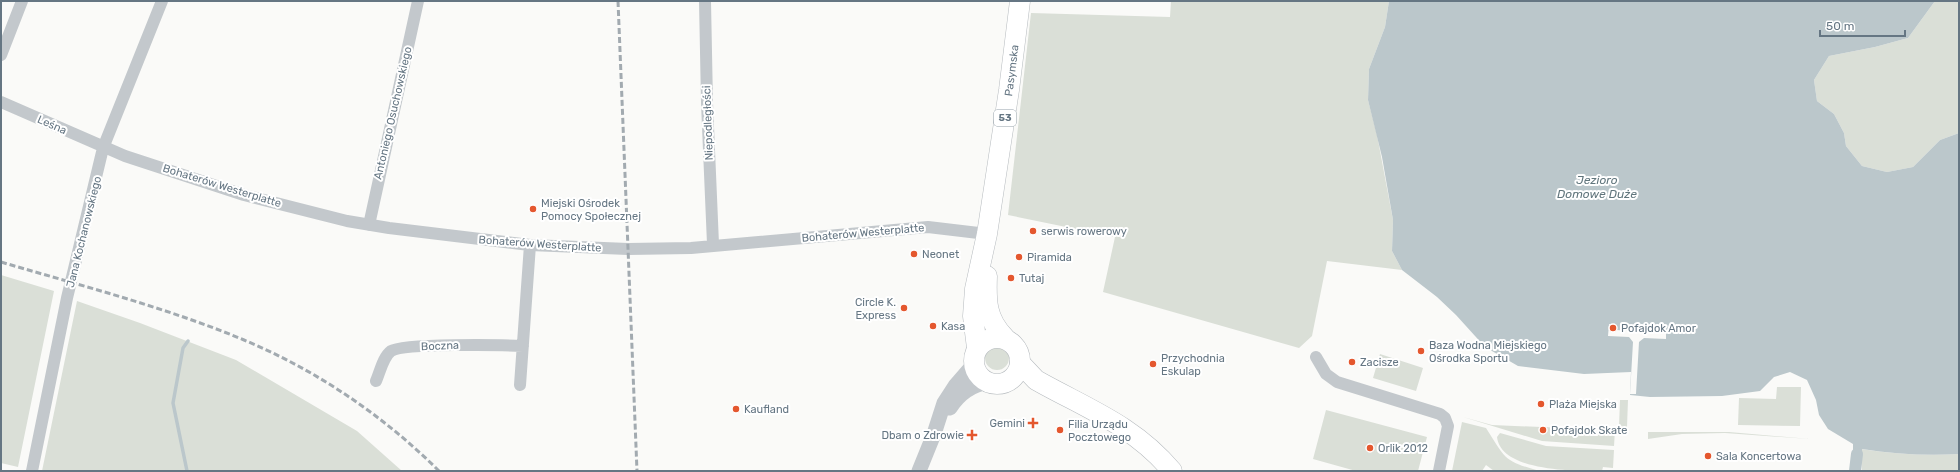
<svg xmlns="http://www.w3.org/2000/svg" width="1960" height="472" font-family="Rubik,sans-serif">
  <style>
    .green { fill: #dadfd7 }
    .water { fill: #bbc7cb }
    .pier { fill: #fafaf8 }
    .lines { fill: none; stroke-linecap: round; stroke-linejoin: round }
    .stream { stroke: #bbc7cb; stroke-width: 3.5 }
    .canal { stroke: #bbc7cb; stroke-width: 12 }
    .primary-casing { stroke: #b5babe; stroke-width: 21 }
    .minor { stroke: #c3c8cc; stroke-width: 12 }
    .tertiary { stroke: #c3c8cc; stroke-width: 15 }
    .primary { stroke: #fff; stroke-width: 20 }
    .rail { stroke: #a2aab0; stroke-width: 3; stroke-dasharray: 6 3; stroke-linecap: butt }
    .poi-dot { fill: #e4572e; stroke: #fff; stroke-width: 1.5 }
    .labels { text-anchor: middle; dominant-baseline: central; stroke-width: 4; stroke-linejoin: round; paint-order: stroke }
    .shield { fill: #fff; stroke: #939fa8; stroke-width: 1 }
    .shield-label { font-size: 10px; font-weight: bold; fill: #657683 }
    .street-label { font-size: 11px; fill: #657683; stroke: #fff }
    .poi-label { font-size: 11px; fill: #657683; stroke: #fff; text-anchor: start }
    .water-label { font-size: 12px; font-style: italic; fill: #60757c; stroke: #fff }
  </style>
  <rect width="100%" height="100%" fill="#fafaf8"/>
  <path class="green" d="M 1171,1 L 1389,1 L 1385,27 L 1369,69 L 1368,100 L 1377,135 L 1393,220 L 1392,251 L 1402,270 L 1327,261 L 1312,336 L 1299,348 L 1103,292 L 1115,237 L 1008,215 L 1031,13 L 1170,17 Z
    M 1935,1 L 1959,1 L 1959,133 L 1940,140 L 1913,167 L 1887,172 L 1862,166 L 1846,146 L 1844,133 L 1834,114 L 1817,101 L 1814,80 L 1829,56 L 1875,47 L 1908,38 Z
    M 1,275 L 54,291 L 18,467 L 1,463 Z
    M 77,301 L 140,323 L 236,360 L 357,431 L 402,471 L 42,471 Z
    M985 358a12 12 0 1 1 24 0a12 12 0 1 1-24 0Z
    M 1380,354 L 1423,368 L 1416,391 L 1373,378 Z
    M 1777,387 L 1801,387 L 1800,426 L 1738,425 L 1739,398 L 1776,399 Z
    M 1620,400 L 1628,400 L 1627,427 L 1619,427 Z
    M 1326,410 L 1427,437 L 1418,471 L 1356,471 L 1313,459 Z
    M 1463,417 L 1492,425 L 1541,427 L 1541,431 L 1545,431 L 1545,427 L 1560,428 L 1560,434 L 1568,435 L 1568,428 L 1575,428 L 1575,435 L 1583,435 L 1583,429 L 1591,429 L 1591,436 L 1598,436 L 1599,430 L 1615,430 L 1614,446 L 1542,441 Z
    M 1462,422 L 1486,428 C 1506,459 1503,461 1540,471 L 1494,471 L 1486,465 L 1482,471 L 1452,471 Z
    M 1648,432 L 1729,432 L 1810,439 L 1725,433 L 1682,434 L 1648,439 Z
    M 1500,433 L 1546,446 L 1614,450 L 1613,468 L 1603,467 L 1602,471 C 1576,471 1501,472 1497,437 Z
    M 1861,449 C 1893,454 1927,456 1959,454 L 1959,471 L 1862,471 Z"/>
  <path class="water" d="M 1389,1 L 1935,1 L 1908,38 L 1875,47 L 1829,56 L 1814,80 L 1817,101 L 1834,114 L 1844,133 L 1846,146 L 1862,166 L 1887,172 L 1913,167 L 1940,140 L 1959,133 L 1959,454 C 1927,456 1893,454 1862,449 L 1862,454 L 1853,454 L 1853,444 L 1828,429 L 1819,415 L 1816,400 L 1807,380 L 1790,372 L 1774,377 L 1760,391 L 1722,396 L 1650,397 L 1630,395 L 1631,372 L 1584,374 L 1518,366 L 1485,347 L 1456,315 L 1437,297 L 1402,270 L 1392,251 L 1393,220 L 1382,157 L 1368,100 L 1369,69 L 1385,27 Z"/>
  <path class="pier" d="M 1609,324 L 1617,325 L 1617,330 L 1630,331 L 1634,326 L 1640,326 L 1645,331 L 1659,332 L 1660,327 L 1666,327 L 1666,339 L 1644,338 L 1639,342 L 1636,394 L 1630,394 L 1633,342 L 1629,337 L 1608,336 Z"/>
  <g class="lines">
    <path class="stream" d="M 187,471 L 173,403 L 183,348 L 188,341"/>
    <path class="canal" d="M 1855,471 L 1857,454"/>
    <defs>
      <g id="primary">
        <path d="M 987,276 C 986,301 986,319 1005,338"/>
        <circle cx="997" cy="361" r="23"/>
        <path id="s1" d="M 977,348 L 973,316 L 975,289 L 987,234 L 1009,90 L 1020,1"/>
        <path d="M 1020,363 L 1036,380 L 1045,385 C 1093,411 1136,428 1172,471"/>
      </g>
    </defs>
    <use href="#primary" class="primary-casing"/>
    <path class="minor" d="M 705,1 L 707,103 L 713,244
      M 1,55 L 22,1
      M 1,102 L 125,156 L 244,195 L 347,221 L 389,228 L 530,245 L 628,249 L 691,248 L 928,227 L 987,234
      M 369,225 L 418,1
      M 1316,357 L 1326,374 L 1337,382 L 1440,414 L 1445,418 L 1448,426 L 1439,471
      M 376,381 C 380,372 383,357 391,351 C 403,343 504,345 523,346
      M 520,385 L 530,245
      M 32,471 L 67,298 L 103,148 L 162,1"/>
    <path class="tertiary" d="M 950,408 C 959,394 972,385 988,382
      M 919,471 L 934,434 L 944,403 L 955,386 L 975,363"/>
    <use href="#primary" class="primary"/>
    <path class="rail" d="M 618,1 L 637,471
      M 1,262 C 82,286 165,307 244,340 C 316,370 384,416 439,471"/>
  </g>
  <g class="poi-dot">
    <circle cx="533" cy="209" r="4"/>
    <circle cx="1033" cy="231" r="4"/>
    <circle cx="914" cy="254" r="4"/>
    <circle cx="1019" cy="257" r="4"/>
    <circle cx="1011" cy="278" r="4"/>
    <circle cx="904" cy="308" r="4"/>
    <circle cx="933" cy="326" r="4"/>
    <circle cx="1613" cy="328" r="4"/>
    <circle cx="1421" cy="351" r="4"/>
    <circle cx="1352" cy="362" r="4"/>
    <circle cx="1153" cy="364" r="4"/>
    <circle cx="1541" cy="404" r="4"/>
    <circle cx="736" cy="409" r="4"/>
    <path d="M1031 417h4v4h4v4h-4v4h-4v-4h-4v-4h4z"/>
    <circle cx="1060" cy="430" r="4"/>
    <circle cx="1543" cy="430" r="4"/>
    <path d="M970 429h4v4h4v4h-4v4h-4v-4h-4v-4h4z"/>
    <circle cx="1370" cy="448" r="4"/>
    <circle cx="1708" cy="456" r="4"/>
  </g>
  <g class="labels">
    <rect class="shield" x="994" y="110" width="22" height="16" rx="3"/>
    <g class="shield-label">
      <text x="1005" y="118">53</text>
    </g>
    <g class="street-label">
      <text stroke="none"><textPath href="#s1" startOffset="281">Pasymska</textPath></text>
      <text transform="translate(393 113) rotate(-77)">Antoniego Osuchowskiego</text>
      <text transform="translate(708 123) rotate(-92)">Niepodległości</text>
      <text transform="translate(52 125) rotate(24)">Leśna</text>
      <text transform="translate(222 186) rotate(17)">Bohaterów Westerplatte</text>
      <text transform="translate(84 232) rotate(-76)">Jana Kochanowskiego</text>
      <text transform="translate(863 233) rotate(-5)">Bohaterów Westerplatte</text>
      <text transform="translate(540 244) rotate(4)">Bohaterów Westerplatte</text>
      <text transform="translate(440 346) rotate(-2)">Boczna</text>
    </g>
    <g class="poi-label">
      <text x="541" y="203">Miejski Ośrodek<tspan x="541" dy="13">Pomocy Społecznej</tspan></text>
      <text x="1041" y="231">serwis rowerowy</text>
      <text x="922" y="254">Neonet</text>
      <text x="1027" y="257">Piramida</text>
      <text x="1019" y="278">Tutaj</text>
      <text x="896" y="302" text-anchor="end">Circle K.<tspan x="896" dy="13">Express</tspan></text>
      <text x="941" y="326">Kasa</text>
      <text x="1621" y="328">Pofajdok Amor</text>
      <text x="1429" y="345">Baza Wodna Miejskiego<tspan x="1429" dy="13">Ośrodka Sportu</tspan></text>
      <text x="1161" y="358">Przychodnia<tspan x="1161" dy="13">Eskulap</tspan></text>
      <text x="1360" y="362">Zacisze</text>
      <text x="1549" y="404">Plaża Miejska</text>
      <text x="744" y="409">Kaufland</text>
      <text x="1025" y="423" text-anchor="end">Gemini</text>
      <text x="1068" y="424">Filia Urządu<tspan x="1068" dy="13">Pocztowego</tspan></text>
      <text x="1551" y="430">Pofajdok Skate</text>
      <text x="964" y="435" text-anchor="end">Dbam o Zdrowie</text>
      <text x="1378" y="448">Orlik 2012</text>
      <text x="1716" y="456">Sala Koncertowa</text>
    </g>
    <g class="water-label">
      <text x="1597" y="180">Jezioro<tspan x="1597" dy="14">Domowe Duże</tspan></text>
    </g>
  </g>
  <rect width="1960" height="472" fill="none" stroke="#657683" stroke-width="4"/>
  <path d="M1820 30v6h85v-6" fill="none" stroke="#657683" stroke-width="2"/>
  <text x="1826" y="30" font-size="12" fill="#657683" stroke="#ffffff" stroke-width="3" paint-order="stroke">50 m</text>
</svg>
